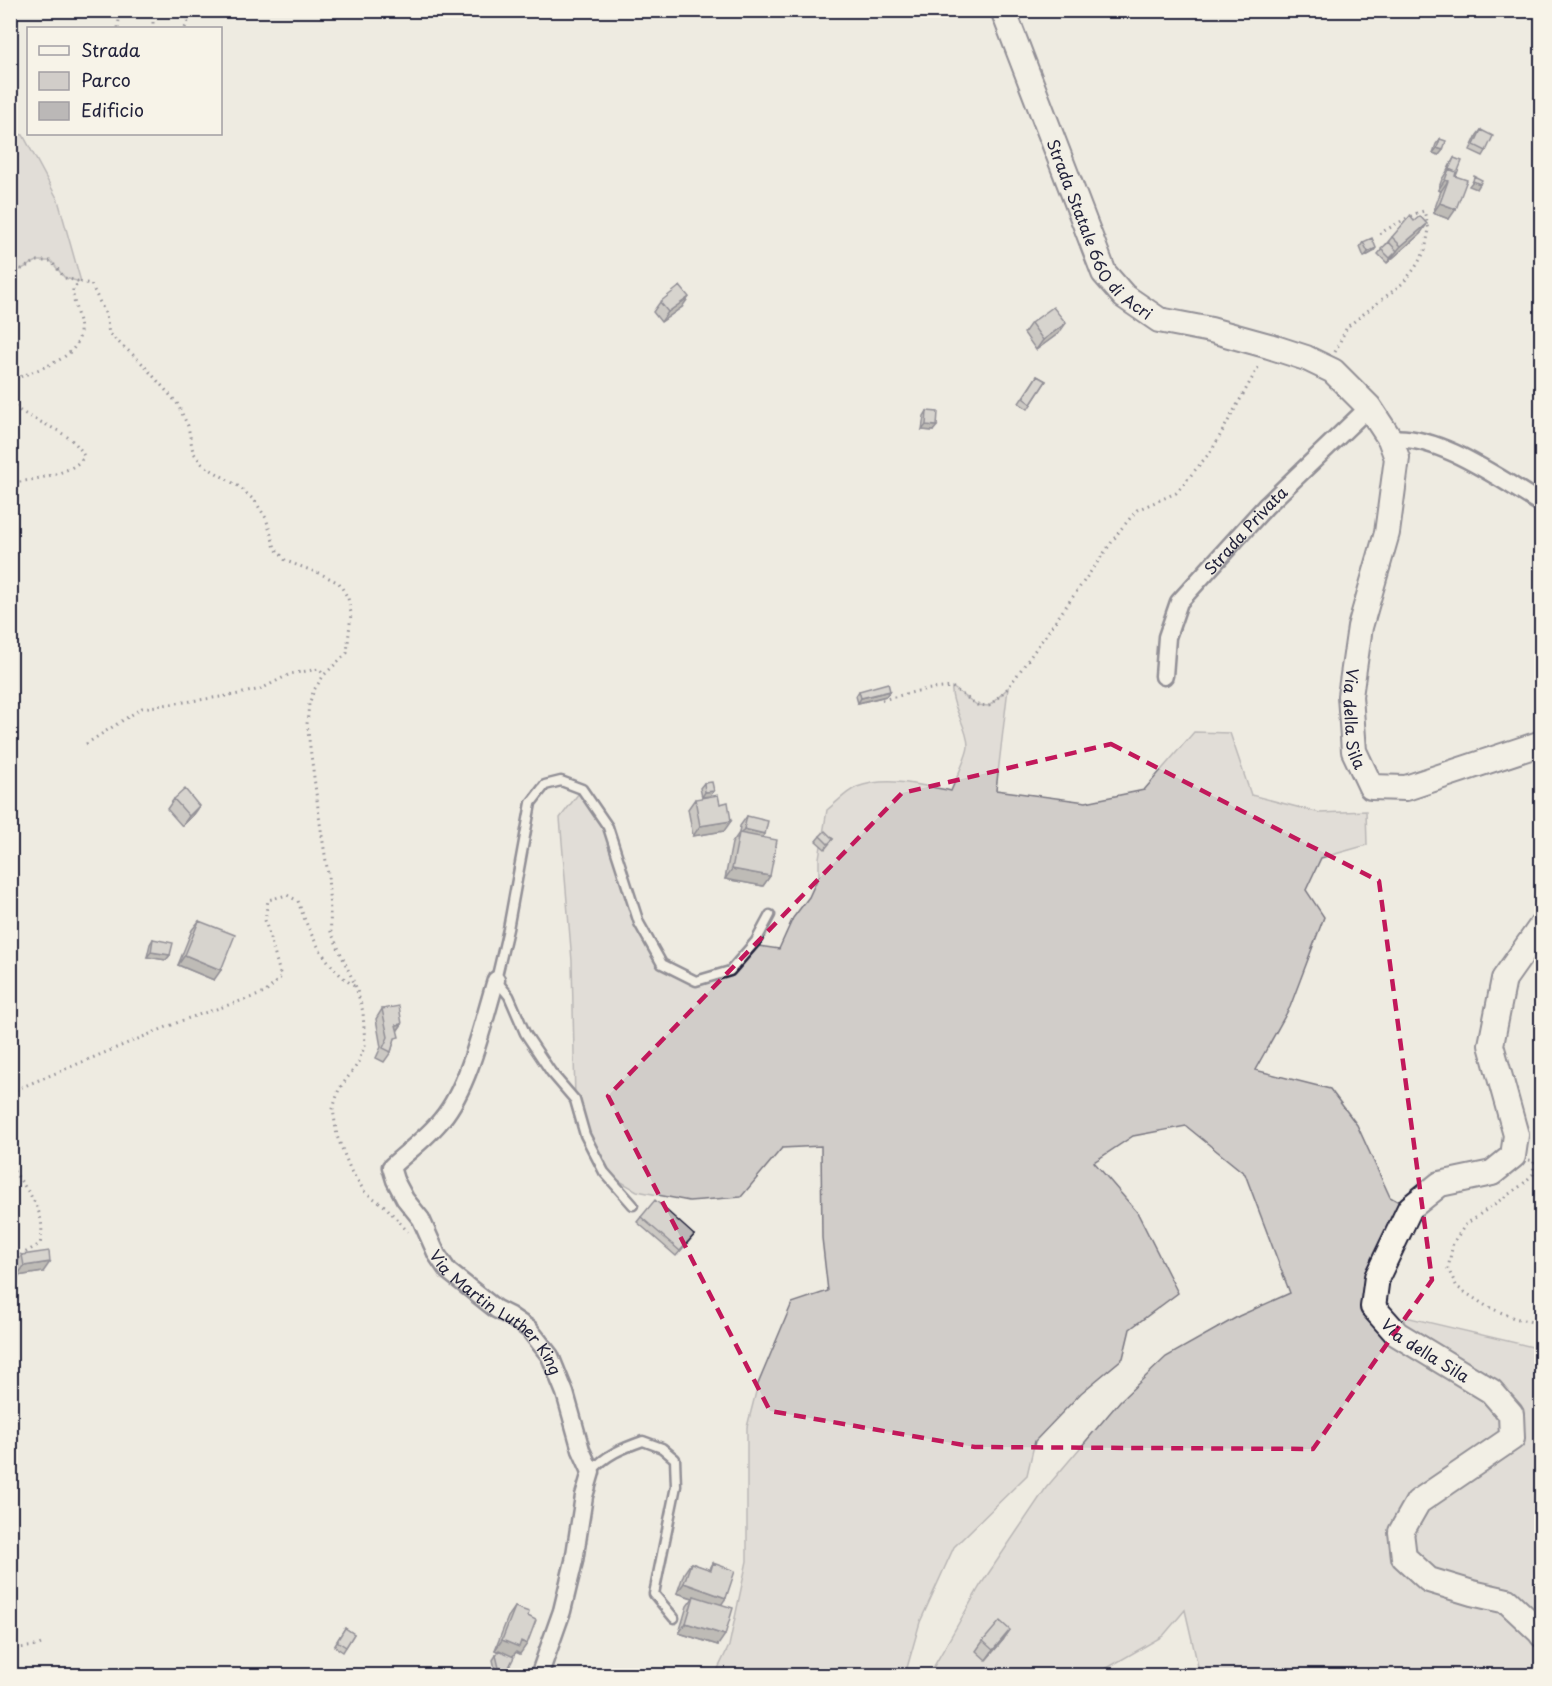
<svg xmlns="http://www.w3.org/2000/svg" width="1552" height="1686" font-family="'Playpen Sans',sans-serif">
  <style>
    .green { fill: #d1cdc9; stroke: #7a7882; stroke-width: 1.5 }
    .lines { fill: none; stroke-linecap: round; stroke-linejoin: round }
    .service-casing { stroke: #22223b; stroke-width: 13 }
    .minor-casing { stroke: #22223b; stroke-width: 21 }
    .secondary-casing { stroke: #22223b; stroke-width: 28 }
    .path { stroke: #22223b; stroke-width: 3; stroke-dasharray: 1.5 4.5; stroke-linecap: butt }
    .service { stroke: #f7f3e8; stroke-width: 8 }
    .minor { stroke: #f7f3e8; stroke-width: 16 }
    .secondary { stroke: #f7f3e8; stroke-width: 24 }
    .wall { fill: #a19e9d; stroke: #22223b; stroke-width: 1.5 }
    .shaded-wall { fill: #838180; stroke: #22223b; stroke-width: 1.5 }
    .building { fill: #bbb8b7; stroke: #22223b; stroke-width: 1.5 }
    .marked { fill: none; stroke: #c2185b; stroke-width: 4.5; stroke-dasharray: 12 8; stroke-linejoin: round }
    .labels { text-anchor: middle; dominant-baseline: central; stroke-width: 4.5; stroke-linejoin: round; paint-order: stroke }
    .street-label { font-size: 16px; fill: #22223b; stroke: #f7f3e8 }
  </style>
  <rect width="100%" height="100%" fill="#eeebe1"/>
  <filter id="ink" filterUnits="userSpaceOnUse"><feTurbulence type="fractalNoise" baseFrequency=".0167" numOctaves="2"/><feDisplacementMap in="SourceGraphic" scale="12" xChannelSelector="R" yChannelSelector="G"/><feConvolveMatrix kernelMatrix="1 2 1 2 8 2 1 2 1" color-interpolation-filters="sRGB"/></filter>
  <g filter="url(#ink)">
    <path class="green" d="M 10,133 L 23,135 L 58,200 L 81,282 L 65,278 L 51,261 L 37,261 L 14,273 L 11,273 Z
      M 952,687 L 977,705 L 989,706 L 1008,688 L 996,790 L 1086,802 L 1144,790 L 1194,732 L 1230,733 L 1251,795 L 1320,813 L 1366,811 L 1367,845 L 1321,858 L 1306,890 L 1324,917 L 1290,1007 L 1255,1070 L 1330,1089 L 1357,1125 L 1390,1197 L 1410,1208 L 1373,1307 L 1397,1333 L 1406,1317 L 1541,1349 L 1541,1675 L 1200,1675 L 1185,1610 L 1163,1636 L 1095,1675 L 929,1675 L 980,1586 L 1046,1488 L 1120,1401 L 1166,1357 L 1239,1316 L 1290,1293 L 1245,1174 L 1186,1126 L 1133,1136 L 1094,1162 L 1137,1212 L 1178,1293 L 1130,1329 L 1123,1358 L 1081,1393 L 1035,1441 L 1027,1475 L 954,1547 L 920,1622 L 905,1675 L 715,1675 L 729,1646 L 747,1561 L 747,1427 L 758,1384 L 792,1303 L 828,1291 L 822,1238 L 821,1146 L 782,1148 L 741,1197 L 689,1201 L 637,1191 L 604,1172 L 575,1100 L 572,961 L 560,818 L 582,789 L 608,827 L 623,878 L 662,964 L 696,981 L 730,971 L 752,945 L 779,949 L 793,918 L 809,897 L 819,875 L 819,858 L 827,810 C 836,803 847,791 857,787 C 887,776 921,785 951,791 C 955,781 968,755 968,746 C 968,727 950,705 952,687 Z"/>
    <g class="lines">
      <defs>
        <path id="service" d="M 633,1205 L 604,1172 L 585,1135 L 575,1100 L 551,1072 L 525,1033 L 509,996 L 496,980 L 508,929 L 531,803 L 545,785 L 561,781 L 582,789 L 608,827 L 639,923 L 662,964 L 696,981 L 730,971 L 756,941 L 770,915
          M 591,1472 C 605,1455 623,1448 643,1441 L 662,1448 L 675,1459 L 676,1486 L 654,1594 L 674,1618"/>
        <g id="minor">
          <path d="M 1390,439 C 1438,433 1501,480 1542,504"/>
          <path id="s1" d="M 1164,676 L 1167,637 L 1179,602 L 1266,506 L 1369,407"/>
          <path id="s2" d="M 496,980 C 483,1022 470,1085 442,1119 C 428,1137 408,1151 391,1167 L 395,1180 L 405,1199 L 421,1219 L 437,1255 L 448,1271 L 496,1309 L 510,1316 L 529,1329 L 550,1356 L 565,1393 L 581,1450 L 591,1472 L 584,1496 L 574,1561 L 562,1611 L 539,1676"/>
        </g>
        <g id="secondary">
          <path id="s3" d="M 1003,10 L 1104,273 L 1124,296 L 1159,320 L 1211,330 L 1269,346 L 1306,358 L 1333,371 L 1369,407 L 1390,439 L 1397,458 L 1387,533 L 1360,627 L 1350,696 L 1354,751 L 1371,787 L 1406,788 L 1542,743"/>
          <path id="s4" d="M 1542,925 L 1504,979 L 1491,1045 L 1516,1135 L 1513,1156 L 1492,1173 L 1440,1184 L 1410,1208 L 1377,1277 L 1373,1307 L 1397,1334 L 1491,1391 L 1511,1414 L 1512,1438 L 1418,1502 L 1401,1532 L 1404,1557 L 1429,1580 L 1472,1593 L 1507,1601 L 1540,1632 L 1542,1635"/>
        </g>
      </defs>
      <use href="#service" class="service-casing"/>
      <use href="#minor" class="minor-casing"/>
      <use href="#secondary" class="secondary-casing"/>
      <path class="path" d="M 153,10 L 153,28
        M 118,28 L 120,10
        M 185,28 L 193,10
        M 10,273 L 14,273 L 37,261 L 51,261 L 65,278 L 81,282
        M 1335,352 L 1347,327 L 1403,283 L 1415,268 L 1425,251 L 1429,229 L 1424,211 L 1414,214 L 1377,235
        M 10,382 C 32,369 82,361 80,329 C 79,315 72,301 73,288 L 81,282 L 91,284 L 106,315 L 109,334 L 140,361 L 177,403 L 188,426 L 193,452 L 203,465 L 238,486 L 255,501 L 266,518 L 275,548 L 286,561 L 321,574 L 339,583 L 348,598 L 351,613 L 347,653 L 324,675 L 314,690 L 309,704 L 307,724 L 320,823 L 328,874 L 331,932 L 356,987 L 363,1012 L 365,1045 L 357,1065 L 339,1089 L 333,1109 L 337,1136 L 351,1171 L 365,1192 L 386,1207 L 408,1232
        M 10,403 C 31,423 72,429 84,456 C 74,475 31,479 10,484
        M 882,700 L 922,690 L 952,687 L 977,705 L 989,706 L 1008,688 L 1121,529 L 1137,510 L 1176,493 L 1212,450 L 1260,364
        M 86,744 L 142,708 L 234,695 L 261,689 L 290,674 L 319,669 L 324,675
        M 10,1092 L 186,1019 L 265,993 L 281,977 L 265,920 L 268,900 L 287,895 L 298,901 C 309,934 325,966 354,986
        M 1529,1160 L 1534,1161 L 1533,1174 L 1522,1185 L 1466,1224 L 1453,1243 L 1448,1269 L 1457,1287 L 1486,1306 L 1514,1318 L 1542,1324
        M 10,1166 C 28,1192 48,1212 40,1244 L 19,1256
        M 10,1649 L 36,1646 L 44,1643
        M 10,1665 L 34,1676"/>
      <use href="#service" class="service"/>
      <use href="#minor" class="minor"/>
      <use href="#secondary" class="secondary"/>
    </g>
    <path class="wall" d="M 1481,130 L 1486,151 L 1483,156 L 1470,150 L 1477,135 Z
      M 1440,139 L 1439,155 L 1433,153 L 1436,144 Z
      M 1454,158 L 1456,176 L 1449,219 L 1433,213 L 1441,191 L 1438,190 L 1442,179 L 1446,173 L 1451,163 Z
      M 1420,234 L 1387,263 L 1378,254 L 1392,237 Z
      M 1363,242 L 1373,252 L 1364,257 L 1360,247 Z
      M 660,302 L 682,307 L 661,322 L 653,312 Z
      M 1031,323 L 1059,333 L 1036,350 L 1024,333 Z
      M 1037,376 L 1046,381 L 1028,409 L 1019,403 Z
      M 927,411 L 933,431 L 922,430 L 924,416 Z
      M 859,691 L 890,691 L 886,696 L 858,703 L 856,696 Z
      M 704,783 L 710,796 L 702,797 L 700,788 Z
      M 174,799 L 192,816 L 182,826 L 167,809 Z
      M 695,799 L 724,831 L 693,836 L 688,809 Z
      M 747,816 L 763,838 L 770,876 L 763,886 L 725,879 L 732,843 L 739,833 L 740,826 Z
      M 820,836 L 833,839 L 825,849 L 816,841 Z
      M 199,921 L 214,980 L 178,965 L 192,930 Z
      M 153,939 L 170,955 L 166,960 L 147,957 L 150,944 Z
      M 382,1009 L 402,1024 L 397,1031 L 391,1052 L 384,1062 L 376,1058 L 381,1047 L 376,1019 Z
      M 641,1217 L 694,1235 L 676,1256 L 637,1222 Z
      M 22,1255 L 43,1272 L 17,1276 L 15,1265 Z
      M 691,1563 L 709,1570 L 713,1563 L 721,1604 L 718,1645 L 679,1633 L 687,1606 L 693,1598 L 677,1593 L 684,1573 Z
      M 515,1607 L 528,1616 L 520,1654 L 516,1652 L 513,1656 L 505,1676 L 502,1676 L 496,1673 L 493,1660 L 498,1652 L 495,1650 L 508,1617 Z
      M 345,1628 L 354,1634 L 343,1652 L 334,1646 Z
      M 1003,1640 L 986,1660 L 976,1651 L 983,1641 Z"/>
    <path class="shaded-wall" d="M 1437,148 L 1443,150 L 1439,155 L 1433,153 Z
      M 1445,180 L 1448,181 L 1441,191 L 1438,190 Z
      M 1473,181 L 1480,184 L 1477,189 L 1469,186 Z
      M 1440,203 L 1456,209 L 1449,219 L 1433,213 Z
      M 1427,224 L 1420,234 L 1387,263 L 1401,246 Z
      M 1376,248 L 1373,252 L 1364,257 L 1368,252 Z
      M 689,297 L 682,307 L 661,322 L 668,312 Z
      M 1066,323 L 1059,333 L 1036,350 L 1043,340 Z
      M 926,425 L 937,426 L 933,431 L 922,430 Z
      M 890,691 L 886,696 L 858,703 L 861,698 Z
      M 714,791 L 710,796 L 702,797 L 705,792 Z
      M 199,806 L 192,816 L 182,826 L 189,816 Z
      M 731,821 L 724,831 L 693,836 L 700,826 Z
      M 744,829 L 765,834 L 758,844 L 737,839 Z
      M 732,869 L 770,876 L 763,886 L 725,879 Z
      M 151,952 L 170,955 L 166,960 L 147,957 Z
      M 185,955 L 221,970 L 214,980 L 178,965 Z
      M 402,1024 L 395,1034 L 396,1025 Z
      M 50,1262 L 43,1272 L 17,1276 L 24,1266 Z
      M 684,1583 L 726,1598 L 719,1608 L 694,1596 L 693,1598 L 677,1593 Z
      M 686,1623 L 725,1635 L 718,1645 L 679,1633 Z
      M 1010,1630 L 1003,1640 L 986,1660 L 993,1650 Z
      M 502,1640 L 521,1641 L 527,1644 L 520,1654 L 516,1652 L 512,1657 L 495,1650 Z"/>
    <path class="building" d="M 1481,130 L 1493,136 L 1486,151 L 1474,145 Z
      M 1440,139 L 1446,141 L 1443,150 L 1437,148 Z
      M 1454,158 L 1462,161 L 1456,176 L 1455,176 L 1456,172 L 1449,169 Z
      M 1449,169 L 1456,172 L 1455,176 L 1467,180 L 1456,209 L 1440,203 L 1448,181 L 1445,180 Z
      M 1474,176 L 1482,180 L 1480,184 L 1473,181 Z
      M 1410,216 L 1414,221 L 1420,216 L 1427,224 L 1401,246 L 1392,237 Z
      M 1372,238 L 1376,248 L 1368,252 L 1363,242 Z
      M 1389,242 L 1397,251 L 1390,258 L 1381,249 Z
      M 680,286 L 689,297 L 668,312 L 660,302 Z
      M 1053,307 L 1066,323 L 1043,340 L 1031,323 Z
      M 1037,376 L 1046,381 L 1031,404 L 1023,398 Z
      M 927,411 L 938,412 L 937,426 L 926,425 Z
      M 888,683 L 890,691 L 861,698 L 859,691 Z
      M 712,782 L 714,791 L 705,792 L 704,783 Z
      M 185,789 L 199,806 L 189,816 L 174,799 Z
      M 718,795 L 720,804 L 728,802 L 731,821 L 700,826 L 695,799 Z
      M 747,816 L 768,821 L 765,834 L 744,829 Z
      M 825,831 L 833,839 L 828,844 L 820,836 Z
      M 739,833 L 777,840 L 770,876 L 732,869 Z
      M 199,921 L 235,935 L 221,970 L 185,955 Z
      M 153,939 L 173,943 L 170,955 L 151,952 Z
      M 399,1006 L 402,1024 L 396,1025 L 399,1037 L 395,1038 L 391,1052 L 383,1048 L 388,1037 L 382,1009 Z
      M 655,1200 L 694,1235 L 680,1251 L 641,1217 Z
      M 49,1251 L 50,1262 L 24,1266 L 22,1255 Z
      M 10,1271 L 13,1284 L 10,1284 Z
      M 691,1563 L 711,1570 L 713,1563 L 735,1571 L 726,1598 L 684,1583 Z
      M 694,1596 L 733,1608 L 725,1635 L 686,1623 Z
      M 515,1607 L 529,1612 L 528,1616 L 536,1620 L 527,1644 L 521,1641 L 519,1647 L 502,1640 Z
      M 1000,1621 L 1010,1630 L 993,1650 L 983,1641 Z
      M 345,1628 L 354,1634 L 346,1647 L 337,1641 Z
      M 499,1650 L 514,1657 L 507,1671 L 499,1668 L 496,1655 Z"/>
  </g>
  <path d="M0 0H1552V1686H0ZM 1111,744 L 1379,881 L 1432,1280 L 1313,1449 L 975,1447 L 770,1411 L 608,1096 L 902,793 Z" fill="#eeebe1" fill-opacity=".55" fill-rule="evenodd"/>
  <path class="marked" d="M 1111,744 L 1379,881 L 1432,1280 L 1313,1449 L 975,1447 L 770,1411 L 608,1096 L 902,793 Z"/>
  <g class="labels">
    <g class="street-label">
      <text stroke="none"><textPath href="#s3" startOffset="242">Strada Statale 660 di Acri</textPath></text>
      <text stroke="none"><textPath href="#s1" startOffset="174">Strada Privata</textPath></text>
      <text stroke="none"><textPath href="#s3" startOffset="912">Via della Sila</textPath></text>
      <text stroke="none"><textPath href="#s2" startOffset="404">Via Martin Luther King</textPath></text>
      <text stroke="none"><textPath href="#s4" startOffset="542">Via della Sila</textPath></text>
    </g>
  </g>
  <rect width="1552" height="1686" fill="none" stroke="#f7f3e8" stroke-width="36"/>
  <rect x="18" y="18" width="1516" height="1650" fill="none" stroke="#22223b" stroke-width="2" filter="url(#ink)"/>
  <rect x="27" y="27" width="195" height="108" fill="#f7f3e8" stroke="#a29fa3" stroke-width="1.5"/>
  <rect x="39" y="46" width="30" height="9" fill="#f7f3e8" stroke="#a29fa3" stroke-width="1.5"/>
  <text x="81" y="57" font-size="18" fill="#22223b">Strada</text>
  <rect x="39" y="72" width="30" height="18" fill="#d1cdc9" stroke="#a29fa3" stroke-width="1.5"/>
  <text x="81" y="87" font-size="18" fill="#22223b">Parco</text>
  <rect x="39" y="102" width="30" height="18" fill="#bbb8b7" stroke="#a29fa3" stroke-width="1.5"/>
  <text x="81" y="117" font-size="18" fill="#22223b">Edificio</text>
</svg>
